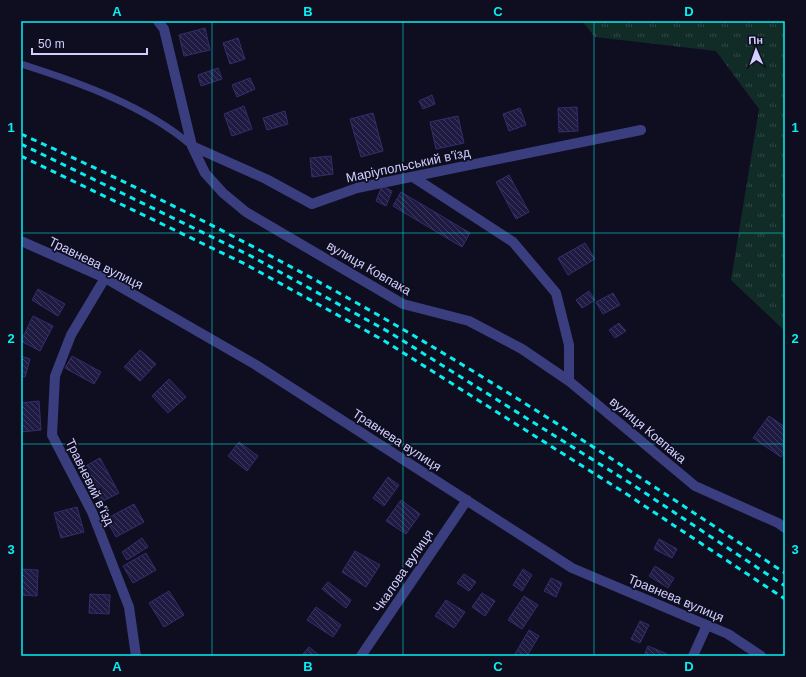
<svg xmlns="http://www.w3.org/2000/svg" width="806" height="677" font-family="Arial,sans-serif">
  <style>
    .grass { fill: url(#grass-tufts) }
    .building { fill: url(#building-back-hatch); stroke: #342d6d }
    .lines { fill: none; stroke-linecap: round; stroke-linejoin: round }
    .service { stroke: #3a3e7f; stroke-width: 7 }
    .minor { stroke: #3a3e7f; stroke-width: 10 }
    .rail { stroke: #07eff1; stroke-width: 3; stroke-dasharray: 6 5; stroke-linecap: butt }
    .grid { fill: none; stroke: #07eff1; stroke-width: 1; stroke-opacity: 0.55 }
    .labels { text-anchor: middle; dominant-baseline: central; stroke-width: 3.5; stroke-linejoin: round; paint-order: stroke }
    .street-label { font-size: 13px; fill: #d0cffe; stroke: #0f0e21 }
    .neatline { fill: none; stroke: #07eff1; stroke-width: 1.5 }
    .grid-label { font-size: 13px; text-anchor: middle; font-weight: bold; fill: #07eff1 }
  </style>
  <defs>
    <pattern id="grass-tufts" width="24" height="20" patternUnits="userSpaceOnUse"><rect width="24" height="20" fill="#112b27"/><path d="M3 7l-1-3M5 7V3M7 7l1-3M15 17l-1-3M17 17v-4M19 17l1-3" fill="none" stroke="#334947"/></pattern>
    <pattern id="building-back-hatch" width="6" height="6" patternUnits="userSpaceOnUse"><rect width="6" height="6" fill="#1f1a41"/><path d="M-1 5l2 2M0 0l6 6M5-1l2 2" fill="none" stroke="#3e3a5e"/></pattern>
  </defs>
  <rect width="100%" height="100%" fill="#0f0e21"/>
  <path class="grass" d="M 582,21 L 785,21 L 785,331 L 731,280 L 759,109 L 716,51 L 595,37 Z"/>
  <path class="building" d="M 205,28 L 210,50 L 184,56 L 179,35 Z
    M 238,38 L 245,59 L 230,64 L 223,43 Z
    M 218,68 L 222,79 L 201,86 L 198,75 Z
    M 250,78 L 255,89 L 237,97 L 232,85 Z
    M 432,95 L 435,104 L 423,109 L 419,101 Z
    M 244,106 L 252,129 L 232,136 L 224,114 Z
    M 577,107 L 578,131 L 559,132 L 558,108 Z
    M 520,108 L 526,125 L 509,131 L 503,114 Z
    M 285,111 L 288,124 L 267,130 L 263,118 Z
    M 373,113 L 383,151 L 361,157 L 350,119 Z
    M 458,116 L 464,143 L 436,149 L 430,122 Z
    M 331,156 L 333,174 L 312,177 L 310,158 Z
    M 509,175 L 529,212 L 516,219 L 496,182 Z
    M 382,186 L 392,191 L 386,206 L 376,201 Z
    M 401,192 L 470,233 L 462,247 L 393,206 Z
    M 585,243 L 595,259 L 568,275 L 558,258 Z
    M 38,289 L 65,304 L 58,316 L 32,300 Z
    M 589,291 L 595,300 L 582,308 L 576,300 Z
    M 613,293 L 620,305 L 603,314 L 596,302 Z
    M 33,316 L 53,326 L 40,351 L 21,341 Z
    M 619,323 L 626,331 L 615,338 L 609,330 Z
    M 140,350 L 156,364 L 140,381 L 124,367 Z
    M 21,356 L 30,359 L 25,377 L 21,376 Z
    M 72,356 L 101,372 L 94,384 L 65,368 Z
    M 169,379 L 186,397 L 168,413 L 152,396 Z
    M 39,401 L 41,430 L 21,432 L 21,403 Z
    M 769,416 L 785,427 L 785,452 L 781,457 L 753,438 Z
    M 239,442 L 258,456 L 247,471 L 228,456 Z
    M 100,458 L 119,493 L 101,502 L 82,468 Z
    M 388,477 L 399,485 L 384,506 L 373,498 Z
    M 401,500 L 420,514 L 406,534 L 386,521 Z
    M 134,504 L 144,522 L 116,537 L 106,519 Z
    M 77,507 L 84,532 L 61,538 L 54,513 Z
    M 142,538 L 148,547 L 127,560 L 122,552 Z
    M 659,539 L 677,549 L 672,558 L 654,549 Z
    M 355,551 L 380,565 L 366,587 L 342,572 Z
    M 146,553 L 156,570 L 133,583 L 123,566 Z
    M 655,566 L 674,578 L 668,588 L 649,576 Z
    M 21,569 L 38,570 L 37,596 L 21,595 Z
    M 523,569 L 532,575 L 522,591 L 513,585 Z
    M 464,574 L 476,582 L 469,591 L 457,583 Z
    M 551,578 L 562,583 L 556,597 L 544,591 Z
    M 328,582 L 351,600 L 346,608 L 322,589 Z
    M 169,591 L 184,615 L 164,627 L 149,603 Z
    M 482,593 L 495,601 L 485,616 L 472,607 Z
    M 90,594 L 110,595 L 109,614 L 89,613 Z
    M 524,596 L 538,605 L 522,629 L 508,620 Z
    M 446,600 L 465,612 L 454,628 L 435,616 Z
    M 316,607 L 341,625 L 333,637 L 307,620 Z
    M 640,621 L 649,625 L 640,643 L 631,639 Z
    M 529,630 L 539,636 L 527,656 L 519,656 L 515,654 Z
    M 648,646 L 667,654 L 667,656 L 644,656 Z
    M 309,647 L 320,656 L 306,656 L 303,654 Z"/>
  <g class="lines">
    <path class="service" d="M 21,64 C 78,82 146,106 192,146"/>
    <path class="minor" d="M 158,21 L 164,29 L 192,146 L 205,173 L 223,193 L 246,212 L 403,304 L 469,321 L 522,349 L 569,381 L 695,486 L 778,523 L 785,528
      M 192,146 L 266,179 L 312,204 L 357,188 L 641,130
      M 413,177 L 513,242 L 556,293 L 569,345 L 569,381
      M 21,241 L 105,278 L 256,365 L 572,568 L 728,634 L 761,656
      M 105,278 L 71,335 L 55,376 L 52,435 L 92,512 L 129,607 L 136,656
      M 361,656 L 467,500
      M 693,656 L 707,625"/>
    <path class="rail" d="M 21,134 C 148,191 272,254 392,323 C 527,401 656,488 785,573
      M 21,144 L 249,255 L 389,332 L 630,483 L 785,586
      M 21,156 L 245,264 L 383,340 L 625,493 L 785,599"/>
  </g>
  <path class="grid" d="M 212,21 L 212,656M 403,21 L 403,656M 594,21 L 594,656M 21,233 L 785,233M 21,444 L 785,444"/>
  <g class="labels">
    <g class="street-label">
      <text transform="translate(408 165) rotate(-12)">Маріупольський в'їзд</text>
      <text transform="translate(96 263) rotate(26)">Травнева вулиця</text>
      <text transform="translate(369 268) rotate(30)">вулиця Ковпака</text>
      <text transform="translate(648 430) rotate(40)">вулиця Ковпака</text>
      <text transform="translate(397 440) rotate(33)">Травнева вулиця</text>
      <text transform="translate(90 482) rotate(64)">Травневий в'їзд</text>
      <text transform="translate(403 571) rotate(-56)">Чкалова вулиця</text>
      <text transform="translate(676 598) rotate(23)">Травнева вулиця</text>
    </g>
  </g>
  <rect width="806" height="677" fill="none" stroke="#0f0e21" stroke-width="44"/>
  <g transform="translate(756 50) rotate(358)" stroke="#0f0e21" stroke-width="3" paint-order="stroke">
  <path d="M0-3L7 15L0 10L-7 15Z" fill="#d0cffe"/>
  <text y="-6" font-size="11" font-weight="bold" text-anchor="middle" fill="#d0cffe">Пн</text>
  </g>
  <path d="M32 48v6h115v-6" fill="none" stroke="#d0cffe" stroke-width="2"/>
  <text x="38" y="48" font-size="12" fill="#d0cffe" stroke="#0f0e21" stroke-width="3" paint-order="stroke">50 m</text>
  <rect x="22" y="22" width="762" height="633" class="neatline"/>
  <g class="grid-label">
    <text x="117" y="16">A</text>
    <text x="308" y="16">B</text>
    <text x="498" y="16">C</text>
    <text x="689" y="16">D</text>
    <text x="11" y="132">1</text>
    <text x="795" y="132">1</text>
    <text x="11" y="343">2</text>
    <text x="795" y="343">2</text>
    <text x="11" y="554">3</text>
    <text x="795" y="554">3</text>
    <text x="117" y="671">A</text>
    <text x="308" y="671">B</text>
    <text x="498" y="671">C</text>
    <text x="689" y="671">D</text>
  </g>
</svg>
